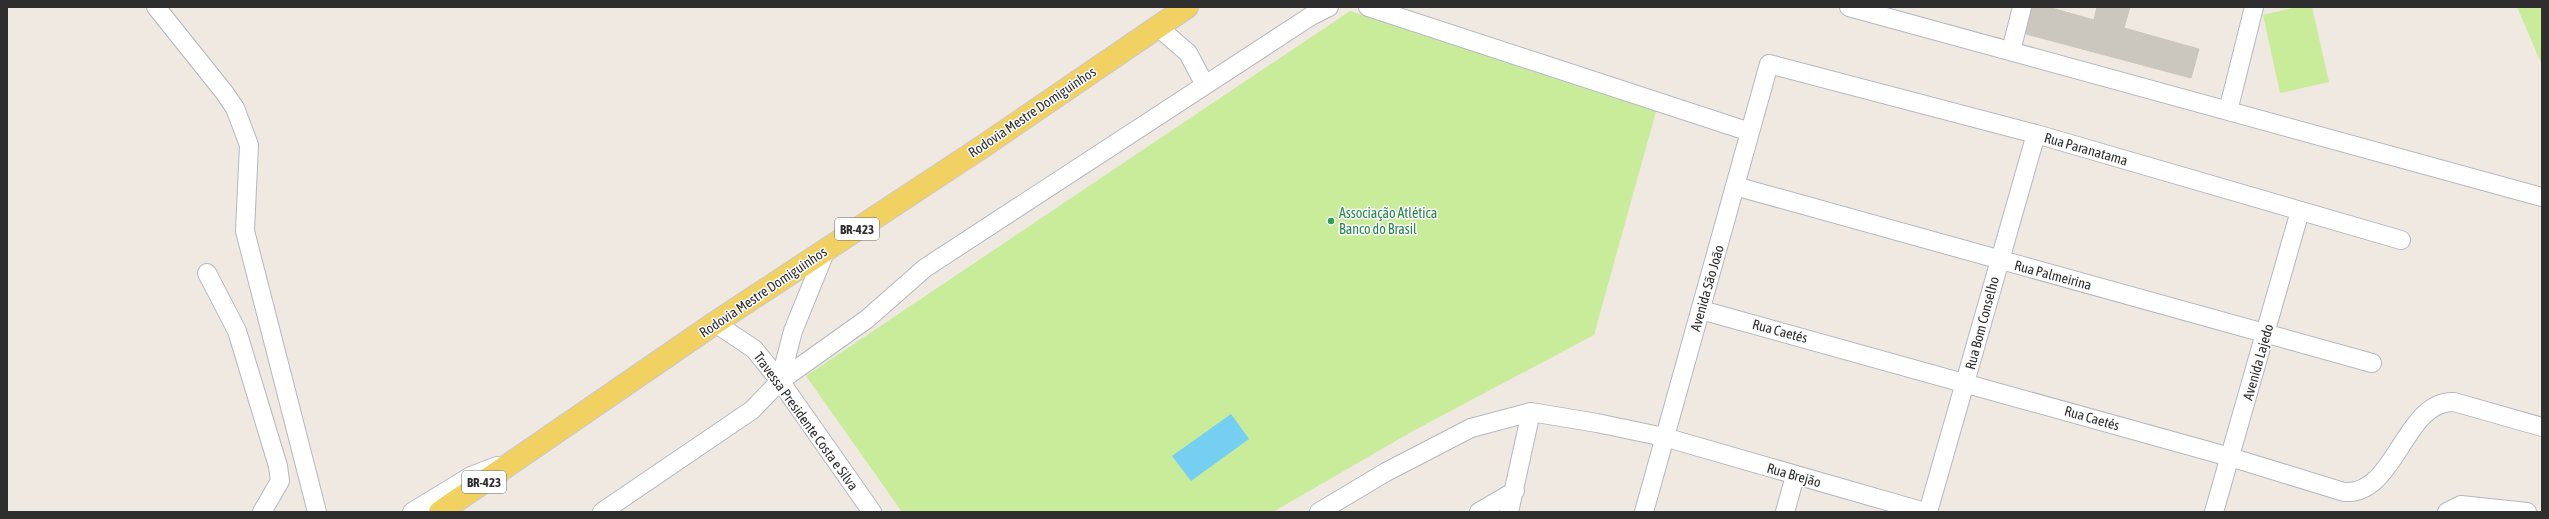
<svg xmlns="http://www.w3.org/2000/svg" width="2549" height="519" font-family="'Asap Condensed',sans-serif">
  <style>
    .pitch { fill: #c9ec9a }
    .water { fill: #75cff0 }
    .building { fill: #cbc7bf; stroke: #cbc5ba }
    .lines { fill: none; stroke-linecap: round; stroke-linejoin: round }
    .minor-casing { stroke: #b4b7c1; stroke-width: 20 }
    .major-casing { stroke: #c9c9c9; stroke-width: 24 }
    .minor { stroke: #fff; stroke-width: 18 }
    .major { stroke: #f2d163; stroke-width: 22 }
    .leisure-dot { fill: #2e9e5b; stroke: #fff; stroke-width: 1.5 }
    .labels { text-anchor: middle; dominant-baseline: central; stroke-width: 3; stroke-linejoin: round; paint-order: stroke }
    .shield { fill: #fff; stroke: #6d6d6d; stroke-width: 1 }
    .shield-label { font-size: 13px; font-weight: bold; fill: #2e2e2e }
    .street-label { font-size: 14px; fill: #2e2e2e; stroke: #fff }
    .leisure-label { font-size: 14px; fill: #27864d; stroke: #fff; text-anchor: start }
  </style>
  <rect width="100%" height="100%" fill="#efe9e1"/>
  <path class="pitch" d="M 2297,7 L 2312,7 L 2329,82 L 2280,93 L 2263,15 Z
    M 2517,7 L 2542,7 L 2542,65 Z
    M 1350,11 L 1657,108 L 1594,335 L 1413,431 L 1273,512 L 902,512 L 806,376 Z"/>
  <path class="water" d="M 1231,414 L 1249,439 L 1191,481 L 1172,456 Z"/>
  <path class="building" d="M 2032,7 L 2048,7 L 2094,20 L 2097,7 L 2130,7 L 2124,28 L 2199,49 L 2191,78 L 2026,34 Z"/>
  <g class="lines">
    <defs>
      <path id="minor" d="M 156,7 L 224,92 L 235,108 L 249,145 L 245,231 L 317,512
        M 1368,7 L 1750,132
        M 1849,7 L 2542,197
        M 1158,27 L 1188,53 L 1205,85
        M 2011,51 L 2022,7
        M 2228,111 L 2254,7
        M 1735,186 L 2372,363
        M 207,273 L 237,331 L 278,466 L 280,481 L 262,512
        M 1701,310 L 2230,457 L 2344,492 C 2396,496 2404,400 2454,402 L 2542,427
        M 715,323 L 754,349 L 780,381 L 872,512
        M 780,381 L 793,331 L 826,250
        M 412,512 L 471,476 L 497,466
        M 602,512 L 752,410 L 780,381 L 867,319 L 925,268 L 1311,16 L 1329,7
        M 1319,512 L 1386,472 L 1471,428 L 1531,412 L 1597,423 L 1664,437 L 1925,512
        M 1479,512 L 1515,491
        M 1509,512 L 1531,412
        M 1644,512 L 1769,64 L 2036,134 L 2401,240
        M 1785,512 L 1795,476
        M 1928,512 L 2036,134
        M 2214,512 L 2300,211
        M 2447,512 L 2461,505 L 2527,512"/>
      <path id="major" d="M 440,512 L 715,323 L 982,147 L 1187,7"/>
    </defs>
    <use href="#minor" class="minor-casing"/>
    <use href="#major" class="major-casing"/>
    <use href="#minor" class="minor"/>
    <use href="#major" class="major"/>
  </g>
  <circle class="leisure-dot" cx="1331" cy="221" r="4"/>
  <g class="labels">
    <g class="shield">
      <rect x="835" y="218" width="44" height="22" rx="3"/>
      <rect x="462" y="471" width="44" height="22" rx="3"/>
    </g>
    <g class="shield-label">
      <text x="857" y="229">BR-423</text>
      <text x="484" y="482">BR-423</text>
    </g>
    <g class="street-label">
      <text transform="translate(1032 112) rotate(-34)">Rodovia Mestre Domiguinhos</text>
      <text transform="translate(2086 149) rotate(16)">Rua Paranatama</text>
      <text transform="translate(2053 275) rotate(15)">Rua Palmeirina</text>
      <text transform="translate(1707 288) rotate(-74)">Avenida São João</text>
      <text transform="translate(763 292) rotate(-34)">Rodovia Mestre Domiguinhos</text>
      <text transform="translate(1982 323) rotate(-75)">Rua Bom Conselho</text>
      <text transform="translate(1780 331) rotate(15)">Rua Caetés</text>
      <text transform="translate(2258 362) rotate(-74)">Avenida Lajedo</text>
      <text transform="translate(2092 418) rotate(16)">Rua Caetés</text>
      <text transform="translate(806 421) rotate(54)">Travessa Presidente Costa e Silva</text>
      <text transform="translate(1794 475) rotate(16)">Rua Brejão</text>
    </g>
    <g class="leisure-label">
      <text x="1339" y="213">Associação Atlética<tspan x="1339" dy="16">Banco do Brasil</tspan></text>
    </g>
  </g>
  <rect width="2549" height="519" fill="none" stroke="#2e2e2e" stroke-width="16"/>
</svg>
